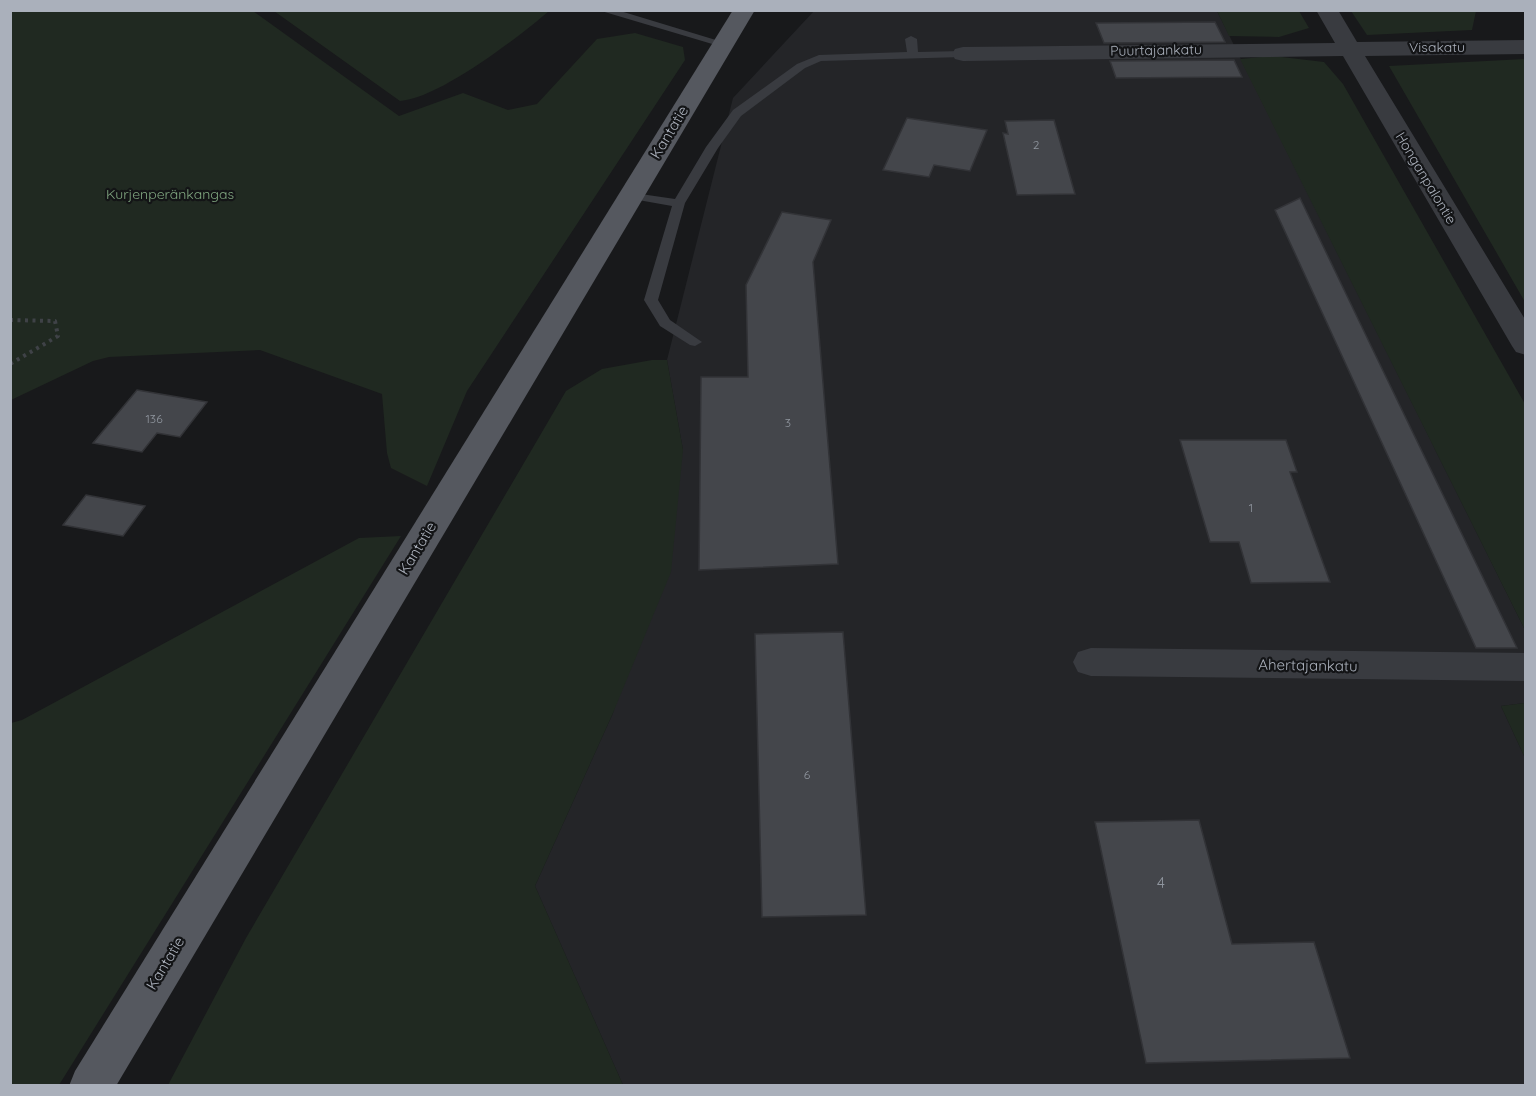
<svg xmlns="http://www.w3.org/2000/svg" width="1536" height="1096" font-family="Quicksand,sans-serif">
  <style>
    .built { fill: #242528 }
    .green { fill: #202921 }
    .building { fill: #44464b; stroke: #323337; stroke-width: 1.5 }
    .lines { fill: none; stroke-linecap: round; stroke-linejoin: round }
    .path { stroke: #3f4247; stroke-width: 4; stroke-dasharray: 3 4.5; stroke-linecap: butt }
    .service { fill: #393b40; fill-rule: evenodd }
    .minor { fill: #393b40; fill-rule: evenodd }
    .primary { fill: #55585f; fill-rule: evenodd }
    .labels { text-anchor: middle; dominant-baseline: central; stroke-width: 4.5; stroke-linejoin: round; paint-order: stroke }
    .number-label { font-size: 12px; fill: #90969f }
    .far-street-label { font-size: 14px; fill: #aab0bb; stroke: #131416 }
    .far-park-label { font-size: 14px; fill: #81a781; stroke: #131416 }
    .street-label { font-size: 15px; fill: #aab0bb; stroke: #131416 }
    .near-number-label { font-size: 15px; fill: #90969f }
  </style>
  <rect width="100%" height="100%" fill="#18191b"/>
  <path class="built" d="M 814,11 L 1217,11 L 1525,630 L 1525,703 L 1501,706 L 1525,758 L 1525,1085 L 623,1085 L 535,886 L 613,713 L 683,450 L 667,360 L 733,98 Z"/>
  <path class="green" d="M 11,10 L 253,11 L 399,116 L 463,93 L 508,110 L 537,104 L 597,39 L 635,33 L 683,47 L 685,60 L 467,391 L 427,486 L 391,468 L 387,453 L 382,394 L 260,350 L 109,357 L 93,361 L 11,400 Z
    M 274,11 L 548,10 L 549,11 C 519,37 438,99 400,101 Z
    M 1217,11 L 1299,11 L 1309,28 L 1279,37 L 1229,36 Z
    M 1351,11 L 1476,11 L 1472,30 L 1367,35 Z
    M 1273,56 L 1324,62 L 1343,84 L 1525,404 L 1525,630 L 1240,59 Z
    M 1525,59 L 1526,59 L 1525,302 L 1389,66 Z
    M 652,360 L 667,360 L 683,450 L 671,572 L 613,713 L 535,886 L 623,1085 L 168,1085 L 246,938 L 566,391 L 602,369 Z
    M 401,536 L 59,1085 L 11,1085 L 11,723 L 22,720 L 359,538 Z
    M 1525,703 L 1526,703 L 1525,758 L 1501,706 Z"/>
  <path class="building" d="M 1215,22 L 1225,42 L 1104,43 L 1096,23 Z
    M 1234,60 L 1242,77 L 1116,78 L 1110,61 Z
    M 907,118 L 987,130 L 970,171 L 934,165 L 929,177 L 883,170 Z
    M 1054,120 L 1075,194 L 1017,195 L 1003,133 L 1008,134 L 1005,121 Z
    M 1300,198 L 1373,350 L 1517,648 L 1476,648 L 1275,210 Z
    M 782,212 L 831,220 L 813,262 L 838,564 L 699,570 L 701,377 L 748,377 L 746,285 Z
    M 137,390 L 207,402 L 180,437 L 157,433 L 142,452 L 93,443 Z
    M 1180,440 L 1286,440 L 1297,472 L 1290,472 L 1330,582 L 1251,583 L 1239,542 L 1210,542 Z
    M 86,495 L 145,506 L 123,536 L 63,525 Z
    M 843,632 L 866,915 L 762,917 L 755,634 Z
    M 1199,820 L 1232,944 L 1314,942 L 1350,1058 L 1146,1063 L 1095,822 Z"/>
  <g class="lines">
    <path class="path" d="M 10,320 L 55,321 L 58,336 L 10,364"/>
    <path class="service" d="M 598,10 L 617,10 L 729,44 L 719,46 Z
      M 911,36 L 917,39 L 918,52 L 963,51 L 969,54 L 963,57 L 821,61 L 805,68 L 741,116 L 718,148 L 685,203 L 658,300 L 670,320 L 702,342 L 695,346 L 690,345 L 660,326 L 644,300 L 672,206 L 627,198 L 627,192 L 675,199 L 706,147 L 733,110 L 797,64 L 819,55 L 907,52 L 905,39 Z"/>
    <path class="minor" d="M 1316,10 L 1338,10 L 1357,42 L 1526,40 L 1526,54 L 1365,56 L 1526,321 L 1526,355 L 1516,352 L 1512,346 L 1343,56 L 963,61 L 955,59 L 952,54 L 955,49 L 963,47 L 1335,43 Z
      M 1091,648 L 1526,653 L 1526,681 L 1091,676 L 1078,672 L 1073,662 L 1078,652 Z"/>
    <path class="primary" d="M 733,10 L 755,10 L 116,1086 L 69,1086 L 75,1071 Z"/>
  </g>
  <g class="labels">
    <g class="number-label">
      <text x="1036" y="144">2</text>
      <text x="154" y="418">136</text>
      <text x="788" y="422">3</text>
      <text x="1251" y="507">1</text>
      <text x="807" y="774">6</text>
    </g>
    <g class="far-street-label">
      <text x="1437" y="47">Visakatu</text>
      <text transform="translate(1156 50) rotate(-1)">Puurtajankatu</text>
      <text transform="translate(1426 178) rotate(59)">Honganpalontie</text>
    </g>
    <g class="far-park-label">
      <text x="170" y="194">Kurjenperänkangas</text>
    </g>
    <g class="street-label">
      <text transform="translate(669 132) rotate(-59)">Kantatie</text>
      <text transform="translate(417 548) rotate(-59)">Kantatie</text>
      <text transform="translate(1308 665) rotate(1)">Ahertajankatu</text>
      <text transform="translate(165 963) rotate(-59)">Kantatie</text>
    </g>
    <g class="near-number-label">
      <text x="1161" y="882">4</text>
    </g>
  </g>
  <rect width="1536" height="1096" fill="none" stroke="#aab0bb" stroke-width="24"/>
</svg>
